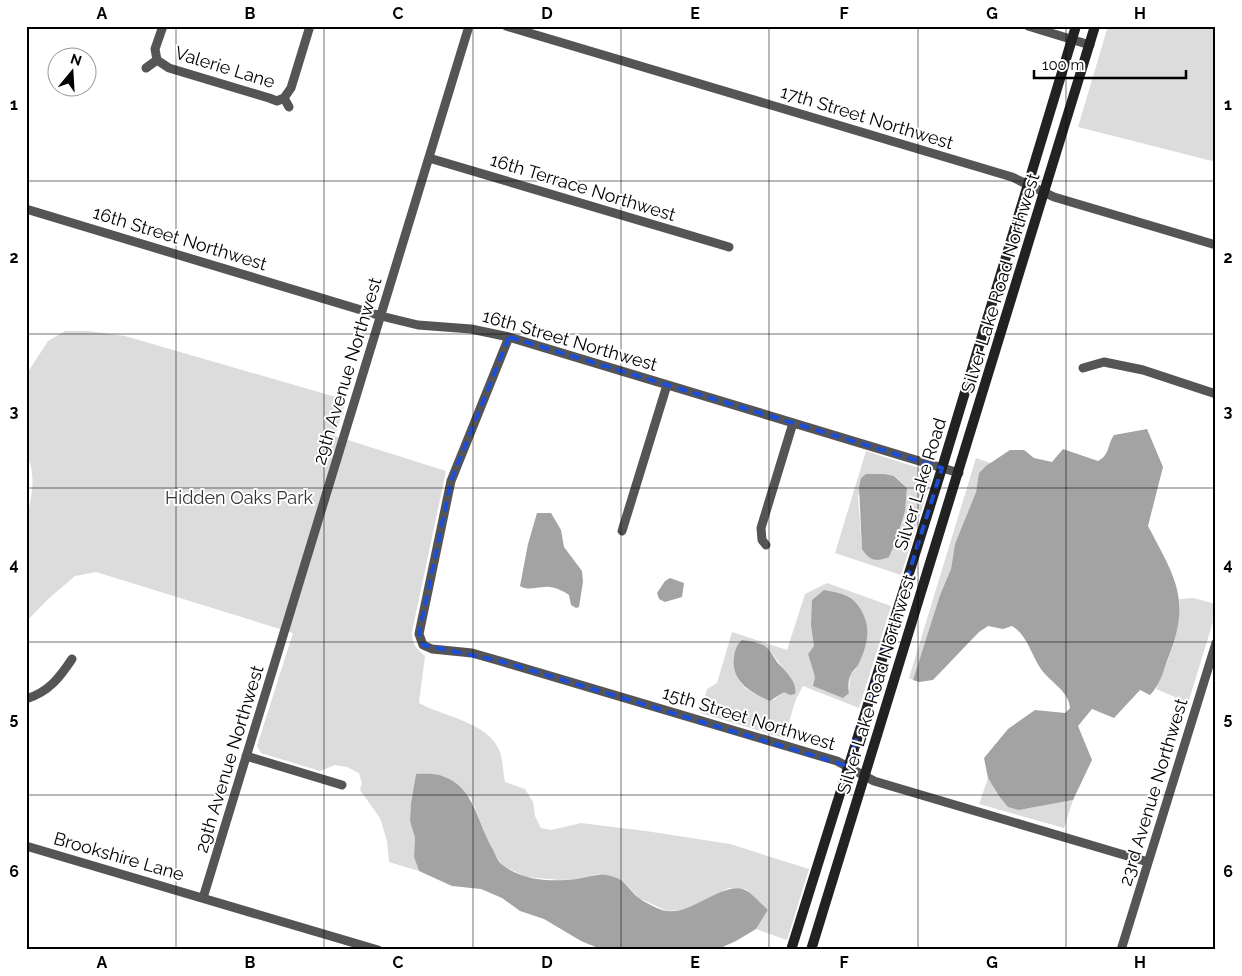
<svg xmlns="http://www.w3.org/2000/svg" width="1242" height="976" font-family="Raleway,sans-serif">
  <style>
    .green { fill: #dcdcdc; fill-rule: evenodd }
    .water { fill: #a3a3a3 }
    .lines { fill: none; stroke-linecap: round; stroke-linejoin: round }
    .minor { stroke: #555; stroke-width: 9 }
    .secondary { stroke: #222; stroke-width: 10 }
    .marked { fill: none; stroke: #1d4ed8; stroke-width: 4; stroke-dasharray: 10 6; stroke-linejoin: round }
    .grid { fill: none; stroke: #000; stroke-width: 1; stroke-opacity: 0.55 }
    .labels { text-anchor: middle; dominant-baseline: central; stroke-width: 4; stroke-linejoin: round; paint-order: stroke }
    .street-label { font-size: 18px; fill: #000; stroke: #fff }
    .park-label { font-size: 18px; fill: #333; stroke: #fff }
    .neatline { fill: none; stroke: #000; stroke-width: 2 }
    .grid-label { font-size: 16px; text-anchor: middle; font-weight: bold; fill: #000 }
  </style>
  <rect width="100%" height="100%" fill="#fff"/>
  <path class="green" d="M 1108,26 L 1216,26 L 1216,162 L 1078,127 Z
    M 65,331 L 88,331 L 125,336 L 346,400 L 335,436 L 446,471 L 412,632 C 412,644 416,648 425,656 L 419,703 C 444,717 489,722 500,752 C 503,761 503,772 505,782 L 525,789 L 533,802 L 535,816 L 541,828 L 551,830 L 581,823 L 646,831 L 730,844 L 809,869 L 787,940 L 756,929 L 768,910 L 745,889 L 729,888 L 697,904 L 680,910 L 667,911 L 639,898 L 625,883 L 598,874 L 578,879 L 560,880 L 526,877 L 502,865 L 489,844 L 471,798 L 416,774 L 411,803 L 410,821 L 415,838 L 414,857 L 419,871 L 389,862 L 387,841 L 380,818 L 360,790 L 362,783 L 359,773 L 347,767 L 335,765 L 320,771 L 261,753 L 257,746 L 293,633 L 96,572 L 75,576 L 48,599 L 26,622 C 26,592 23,556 26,526 C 29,501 39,478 26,454 L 26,375 L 48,341 Z
    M 866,451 L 925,470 L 930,475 L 931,480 L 901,575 L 835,553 ZM 872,474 L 895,476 L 907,488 C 905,514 900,533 889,557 L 862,549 L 858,496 Z
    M 976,458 L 991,463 L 979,473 L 976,492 L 955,544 L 951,569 L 940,595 L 913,680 L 909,678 Z
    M 827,583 L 891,606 L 859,708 L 803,686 L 796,699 L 784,738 L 700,713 L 707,689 L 717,683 L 732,632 L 787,650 L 805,594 ZM 814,639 L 857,668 L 850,675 L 849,693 L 826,691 L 814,686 L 815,677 L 808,654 L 814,646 ZM 757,642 C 771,649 782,665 789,679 L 780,695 L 774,700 C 744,693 730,681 736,649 Z
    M 1193,598 L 1216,604 L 1216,612 L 1186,710 L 1181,707 L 1182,700 L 1156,689 C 1168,660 1182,631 1179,599 Z
    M 988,778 L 999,796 L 1019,810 L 1073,800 L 1064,828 L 979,804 Z"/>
  <path class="water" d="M 1147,429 L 1163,467 L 1148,526 C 1176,579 1192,601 1167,661 C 1163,673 1159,686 1150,695 L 1140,690 L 1114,718 L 1092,709 L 1078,726 L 1092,760 L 1073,800 L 1019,810 L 1008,807 L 999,796 L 988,778 L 984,758 L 1008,729 L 1035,710 L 1065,713 L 1070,708 C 1069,693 1055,685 1045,674 C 1032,660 1029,636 1012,626 L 1003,629 L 988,626 L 979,632 L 933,680 L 919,682 L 913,680 L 940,595 L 951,569 L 955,544 L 976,492 L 979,473 L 986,466 L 1010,450 L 1024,450 L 1034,458 L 1052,462 L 1063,449 L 1098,461 C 1110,455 1107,445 1114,435 Z
    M 866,474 L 884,474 L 894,476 L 907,488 L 905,511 L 896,541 L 889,557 C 876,562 870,561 862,549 L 859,487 L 861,478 Z
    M 537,513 L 551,513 L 561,530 L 564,547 L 582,571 L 583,582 L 579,607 L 576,608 L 571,605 L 569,595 C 563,591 553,586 545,587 C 536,587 528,591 520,586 L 528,544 Z
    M 670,578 L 684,583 L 682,597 L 665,602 L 659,599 L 657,593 L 665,581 Z
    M 824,590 C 844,594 855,595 864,616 C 871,632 866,649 858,665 C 856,669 853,670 851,674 C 848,679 848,688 849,693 L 843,698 L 813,686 L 815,677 L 808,654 L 814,646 L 811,625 L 812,600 Z
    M 742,640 C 750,641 758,642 765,646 C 770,650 773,656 777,662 C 785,671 798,682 795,694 L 790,695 L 784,692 L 770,701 C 750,692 731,682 734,657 C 735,650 737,644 742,640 Z
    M 416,774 C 424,774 434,773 442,776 C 474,786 477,822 492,848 C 495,853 498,863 504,866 C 525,881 552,882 577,879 C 590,877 600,872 614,877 C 626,880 630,892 639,898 C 644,902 661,911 667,911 C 691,915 725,880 745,890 C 752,893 762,905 768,910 L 756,929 L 736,941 L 716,950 L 603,950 L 581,941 L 544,919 L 520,911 L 502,898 L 481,889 L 452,886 L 419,871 L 414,857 L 415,838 L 410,821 L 411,803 Z"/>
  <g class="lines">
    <path class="minor" d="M 506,26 L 1012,177 L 1054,197 L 1216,245
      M 1028,26 L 1090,45
      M 157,60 L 169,68 L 269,98 L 277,101 L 284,98
      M 146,68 L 157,60 L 155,49 L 163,26
      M 289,107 L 284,98 L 291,88 L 310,26
      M 429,158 L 729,247
      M 26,209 L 381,316 L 418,325 L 471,329 L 509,337 L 959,473
      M 509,337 L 451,481 L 419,634 L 423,645 L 432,649 L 472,653 L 500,661 L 837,761 L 874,781 L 1148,862
      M 1083,368 L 1104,362 L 1143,370 L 1216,394
      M 622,531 L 667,385
      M 766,545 L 762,540 L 761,528 L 793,423
      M 26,699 C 49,692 60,677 72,659
      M 246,756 L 342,785
      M 26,846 L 378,950
      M 203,898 L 469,26
      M 1121,950 L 1216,643"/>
    <path class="secondary" d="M 791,950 L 942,468 L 1076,26
      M 811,950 L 1095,26"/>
  </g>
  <path class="marked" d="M 509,337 L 942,468 L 848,766 L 500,661 L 423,645 L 419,634 L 451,481 Z"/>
  <path class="grid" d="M 176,26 L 176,950M 324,26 L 324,950M 473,26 L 473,950M 621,26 L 621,950M 769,26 L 769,950M 918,26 L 918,950M 1066,26 L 1066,950M 26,181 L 1216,181M 26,334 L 1216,334M 26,488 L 1216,488M 26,642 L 1216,642M 26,795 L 1216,795"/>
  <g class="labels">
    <g class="street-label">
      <text transform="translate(225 67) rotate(17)">Valerie Lane</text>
      <text transform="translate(867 117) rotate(17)">17th Street Northwest</text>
      <text transform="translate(583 187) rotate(17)">16th Terrace Northwest</text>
      <text transform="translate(180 238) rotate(17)">16th Street Northwest</text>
      <text transform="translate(1000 283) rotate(-73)">Silver Lake Road Northwest</text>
      <text transform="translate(570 340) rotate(16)">16th Street Northwest</text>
      <text transform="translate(347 371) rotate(-73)">29th Avenue Northwest</text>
      <text transform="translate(920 484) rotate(-73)">Silver Lake Road</text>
      <text transform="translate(876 684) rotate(-73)">Silver Lake Road Northwest</text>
      <text transform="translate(749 718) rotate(17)">15th Street Northwest</text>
      <text transform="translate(229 759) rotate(-73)">29th Avenue Northwest</text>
      <text transform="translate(1153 792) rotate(-73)">23rd Avenue Northwest</text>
      <text transform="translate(119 856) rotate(16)">Brookshire Lane</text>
    </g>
    <g class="park-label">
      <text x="239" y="497">Hidden Oaks Park</text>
    </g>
  </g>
  <rect width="1242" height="976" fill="none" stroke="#ffffff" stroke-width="55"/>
  <g transform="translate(72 72) rotate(18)"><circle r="24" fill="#ffffff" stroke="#999999"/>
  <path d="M0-4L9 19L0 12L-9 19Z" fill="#000000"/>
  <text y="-8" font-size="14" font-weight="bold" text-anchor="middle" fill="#000000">N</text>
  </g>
  <path d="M1034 70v8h152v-8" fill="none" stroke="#000000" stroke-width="2.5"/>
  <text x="1042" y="70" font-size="15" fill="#000000" stroke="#ffffff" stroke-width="4" paint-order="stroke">100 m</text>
  <rect x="28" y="28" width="1186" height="920" class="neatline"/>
  <g class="grid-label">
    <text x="102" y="19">A</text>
    <text x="250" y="19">B</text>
    <text x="398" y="19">C</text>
    <text x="547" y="19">D</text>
    <text x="695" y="19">E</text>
    <text x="844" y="19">F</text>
    <text x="992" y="19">G</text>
    <text x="1140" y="19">H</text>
    <text x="14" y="110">1</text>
    <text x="1228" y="110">1</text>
    <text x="14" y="263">2</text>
    <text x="1228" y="263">2</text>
    <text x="14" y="417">3</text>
    <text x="1228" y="417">3</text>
    <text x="14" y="570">4</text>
    <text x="1228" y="570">4</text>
    <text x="14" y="724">5</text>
    <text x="1228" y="724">5</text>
    <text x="14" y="877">6</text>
    <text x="1228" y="877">6</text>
    <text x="102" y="968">A</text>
    <text x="250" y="968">B</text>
    <text x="398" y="968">C</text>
    <text x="547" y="968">D</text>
    <text x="695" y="968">E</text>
    <text x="844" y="968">F</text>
    <text x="992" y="968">G</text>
    <text x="1140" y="968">H</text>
  </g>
</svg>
